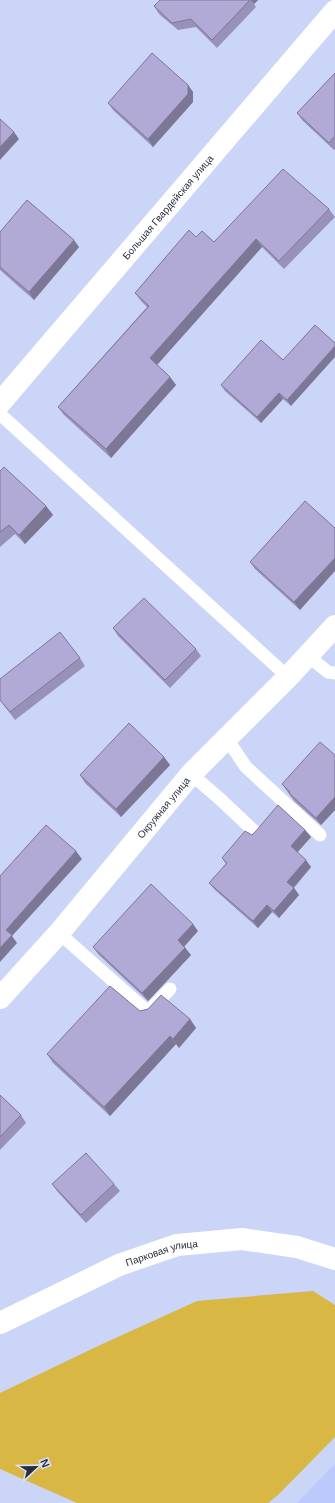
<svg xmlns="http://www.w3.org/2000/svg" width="335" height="1503" font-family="Helvetica,sans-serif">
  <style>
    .built { fill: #bbc9fb }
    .green { fill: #d8b744 }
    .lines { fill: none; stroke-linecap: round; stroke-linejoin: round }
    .lane { stroke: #fff; stroke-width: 13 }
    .street { stroke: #fff; stroke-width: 22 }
    .wall { fill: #9992b8 }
    .shaded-wall { fill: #7d7796 }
    .building { fill: #b2aad6; stroke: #7d7796 }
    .labels { text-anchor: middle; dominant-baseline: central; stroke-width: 4; stroke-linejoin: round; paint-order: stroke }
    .street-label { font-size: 10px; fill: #292d3e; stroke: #dae2fd }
  </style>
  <rect width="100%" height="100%" fill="#cbd5f8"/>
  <path class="built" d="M 335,1464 L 335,1503 L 297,1503 Z"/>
  <path class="green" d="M 313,1291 L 335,1305 L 335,1437 L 278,1495 L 268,1503 L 77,1503 L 0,1469 L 0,1393 L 98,1346 L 197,1301 Z"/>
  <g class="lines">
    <path class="lane" d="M 0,414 L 288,677
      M 308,656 L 328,672 L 335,673
      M 227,739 L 246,767 L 320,835
      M 191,774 L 220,799 L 256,833
      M 59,933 L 148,1012 L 170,989"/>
    <g class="street">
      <path id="s1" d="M 0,403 L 335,11"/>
      <path id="s2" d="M 0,998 L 59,933 L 191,774 L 288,677 L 335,626"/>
      <path id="s3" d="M 0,1323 L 119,1265 L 177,1245 L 242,1239 L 297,1247 L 335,1259"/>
    </g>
  </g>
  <path class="wall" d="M 160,0 L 258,0 L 254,4 L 256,7 L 217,48 L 196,27 L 178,30 L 159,14 L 154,6 Z
    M 335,73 L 335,149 L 334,150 L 302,120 L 297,113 Z
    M 188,85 L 193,92 L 193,102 L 153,147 L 113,110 L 108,103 Z
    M 329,209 L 335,217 L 284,269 L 262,247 L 157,365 L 170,377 L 176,385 L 111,458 L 64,415 L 58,407 L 147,307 L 141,301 L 135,293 L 196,237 L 214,242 Z
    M 0,232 L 79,247 L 34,300 L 0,270 Z
    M 283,360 L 291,406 L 283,399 L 261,423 L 225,391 L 221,385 Z
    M 0,471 L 46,506 L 53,515 L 25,544 L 15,534 L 0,547 Z
    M 335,528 L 300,610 L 255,569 L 250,562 Z
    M 113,628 L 196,649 L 201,656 L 170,688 L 118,636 Z
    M 80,658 L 85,666 L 15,720 L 0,700 L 0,679 Z
    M 335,755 L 335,810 L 321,825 L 294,801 L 282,784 Z
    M 164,757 L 170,765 L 121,817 L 85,783 L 80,775 Z
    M 305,830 L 311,837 L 297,852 L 311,867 L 294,888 L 299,895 L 279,918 L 272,912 L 258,928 L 215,890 L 209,883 L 226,864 L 222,858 L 252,835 Z
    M 198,931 L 184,946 L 191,955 L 148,1001 L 98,954 L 93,947 Z
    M 148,1009 L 190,1019 L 196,1028 L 179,1048 L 176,1044 L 110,1116 L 53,1063 L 47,1054 L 140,1011 Z
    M 0,1095 L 21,1115 L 26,1123 L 0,1150 Z
    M 52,1184 L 114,1184 L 120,1191 L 86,1223 L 57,1191 Z"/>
  <path class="shaded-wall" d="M 251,0 L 258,0 L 254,4 Z
    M 188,85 L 193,92 L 193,102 L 153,147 L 148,139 Z
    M 14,132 L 19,139 L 0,160 L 0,147 Z
    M 256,239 L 262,247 L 156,366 L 150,358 Z
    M 74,240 L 79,247 L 34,300 L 29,292 Z
    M 335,346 L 335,357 L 291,406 L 287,400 Z
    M 170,377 L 176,385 L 111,458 L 106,449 Z
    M 279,393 L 283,399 L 261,423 L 257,417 Z
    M 46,506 L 53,515 L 25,544 L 19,535 Z
    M 335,558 L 335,571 L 300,610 L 294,602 Z
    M 164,757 L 170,765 L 121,817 L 116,809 Z
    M 335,797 L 335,810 L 321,825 L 316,818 Z
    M 305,830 L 311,837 L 296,854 L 291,846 Z
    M 76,851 L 82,859 L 12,936 L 17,943 L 0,962 L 0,948 L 6,930 Z
    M 306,860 L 311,867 L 292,889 L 287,882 Z
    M 294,888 L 299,895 L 279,918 L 274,911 Z
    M 267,905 L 272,912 L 258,928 L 253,921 Z
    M 193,924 L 198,931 L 183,948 L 178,940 Z
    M 185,948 L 191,955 L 148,1001 L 142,993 Z
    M 190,1019 L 196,1028 L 179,1048 L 173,1039 Z
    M 170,1036 L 176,1044 L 110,1116 L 104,1107 Z"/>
  <path class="building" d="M 160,0 L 250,0 L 212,40 L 191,19 L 172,23 L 154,6 Z
    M 152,53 L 188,85 L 188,94 L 148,139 L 108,103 Z
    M 335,73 L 335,136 L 329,143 L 297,113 Z
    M 0,119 L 14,132 L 0,147 Z
    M 283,169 L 329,209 L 279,261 L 256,239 L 150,358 L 170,377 L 106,449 L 58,407 L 149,306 L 135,293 L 189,230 L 196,237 L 202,231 L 214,242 Z
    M 27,200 L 74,240 L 29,292 L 0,267 L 0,232 Z
    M 315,325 L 335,343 L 335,346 L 287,400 L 279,393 L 257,417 L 221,385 L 261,340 L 283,360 Z
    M 4,467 L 46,506 L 19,535 L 9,525 L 0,532 L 0,471 Z
    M 305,501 L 335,528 L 335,558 L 294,602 L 250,562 Z
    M 144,598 L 196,649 L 165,680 L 113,628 Z
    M 60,632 L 80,658 L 10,712 L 0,700 L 0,679 Z
    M 129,723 L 164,757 L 116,809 L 80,775 Z
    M 320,742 L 335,755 L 335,797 L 316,818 L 289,793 L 290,792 L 282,784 Z
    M 278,805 L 305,830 L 291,846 L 306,860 L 287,882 L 294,888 L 274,911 L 267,905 L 253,921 L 209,883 L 227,863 L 222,858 L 245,831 L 252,835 L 256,831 Z
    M 46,825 L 76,851 L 6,930 L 12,935 L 0,948 L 0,876 Z
    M 151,884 L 193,924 L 178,940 L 185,948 L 142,993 L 93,947 Z
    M 110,986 L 140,1011 L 148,1009 L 161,995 L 190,1019 L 173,1039 L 170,1036 L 104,1107 L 47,1054 Z
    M 0,1095 L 21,1115 L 0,1137 Z
    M 86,1153 L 114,1184 L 81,1215 L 52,1184 Z"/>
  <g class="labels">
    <g class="street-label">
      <text stroke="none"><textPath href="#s1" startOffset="258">Большая Гвардейская улица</textPath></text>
      <text stroke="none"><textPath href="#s2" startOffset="251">Окружная улица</textPath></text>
      <text stroke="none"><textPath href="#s3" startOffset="177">Парковая улица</textPath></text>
    </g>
  </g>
  <g transform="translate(36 1467) rotate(68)" stroke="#dae2fd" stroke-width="3" paint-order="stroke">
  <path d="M0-3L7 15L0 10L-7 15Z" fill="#292d3e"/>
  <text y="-6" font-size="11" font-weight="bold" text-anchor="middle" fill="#292d3e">N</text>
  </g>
</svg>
